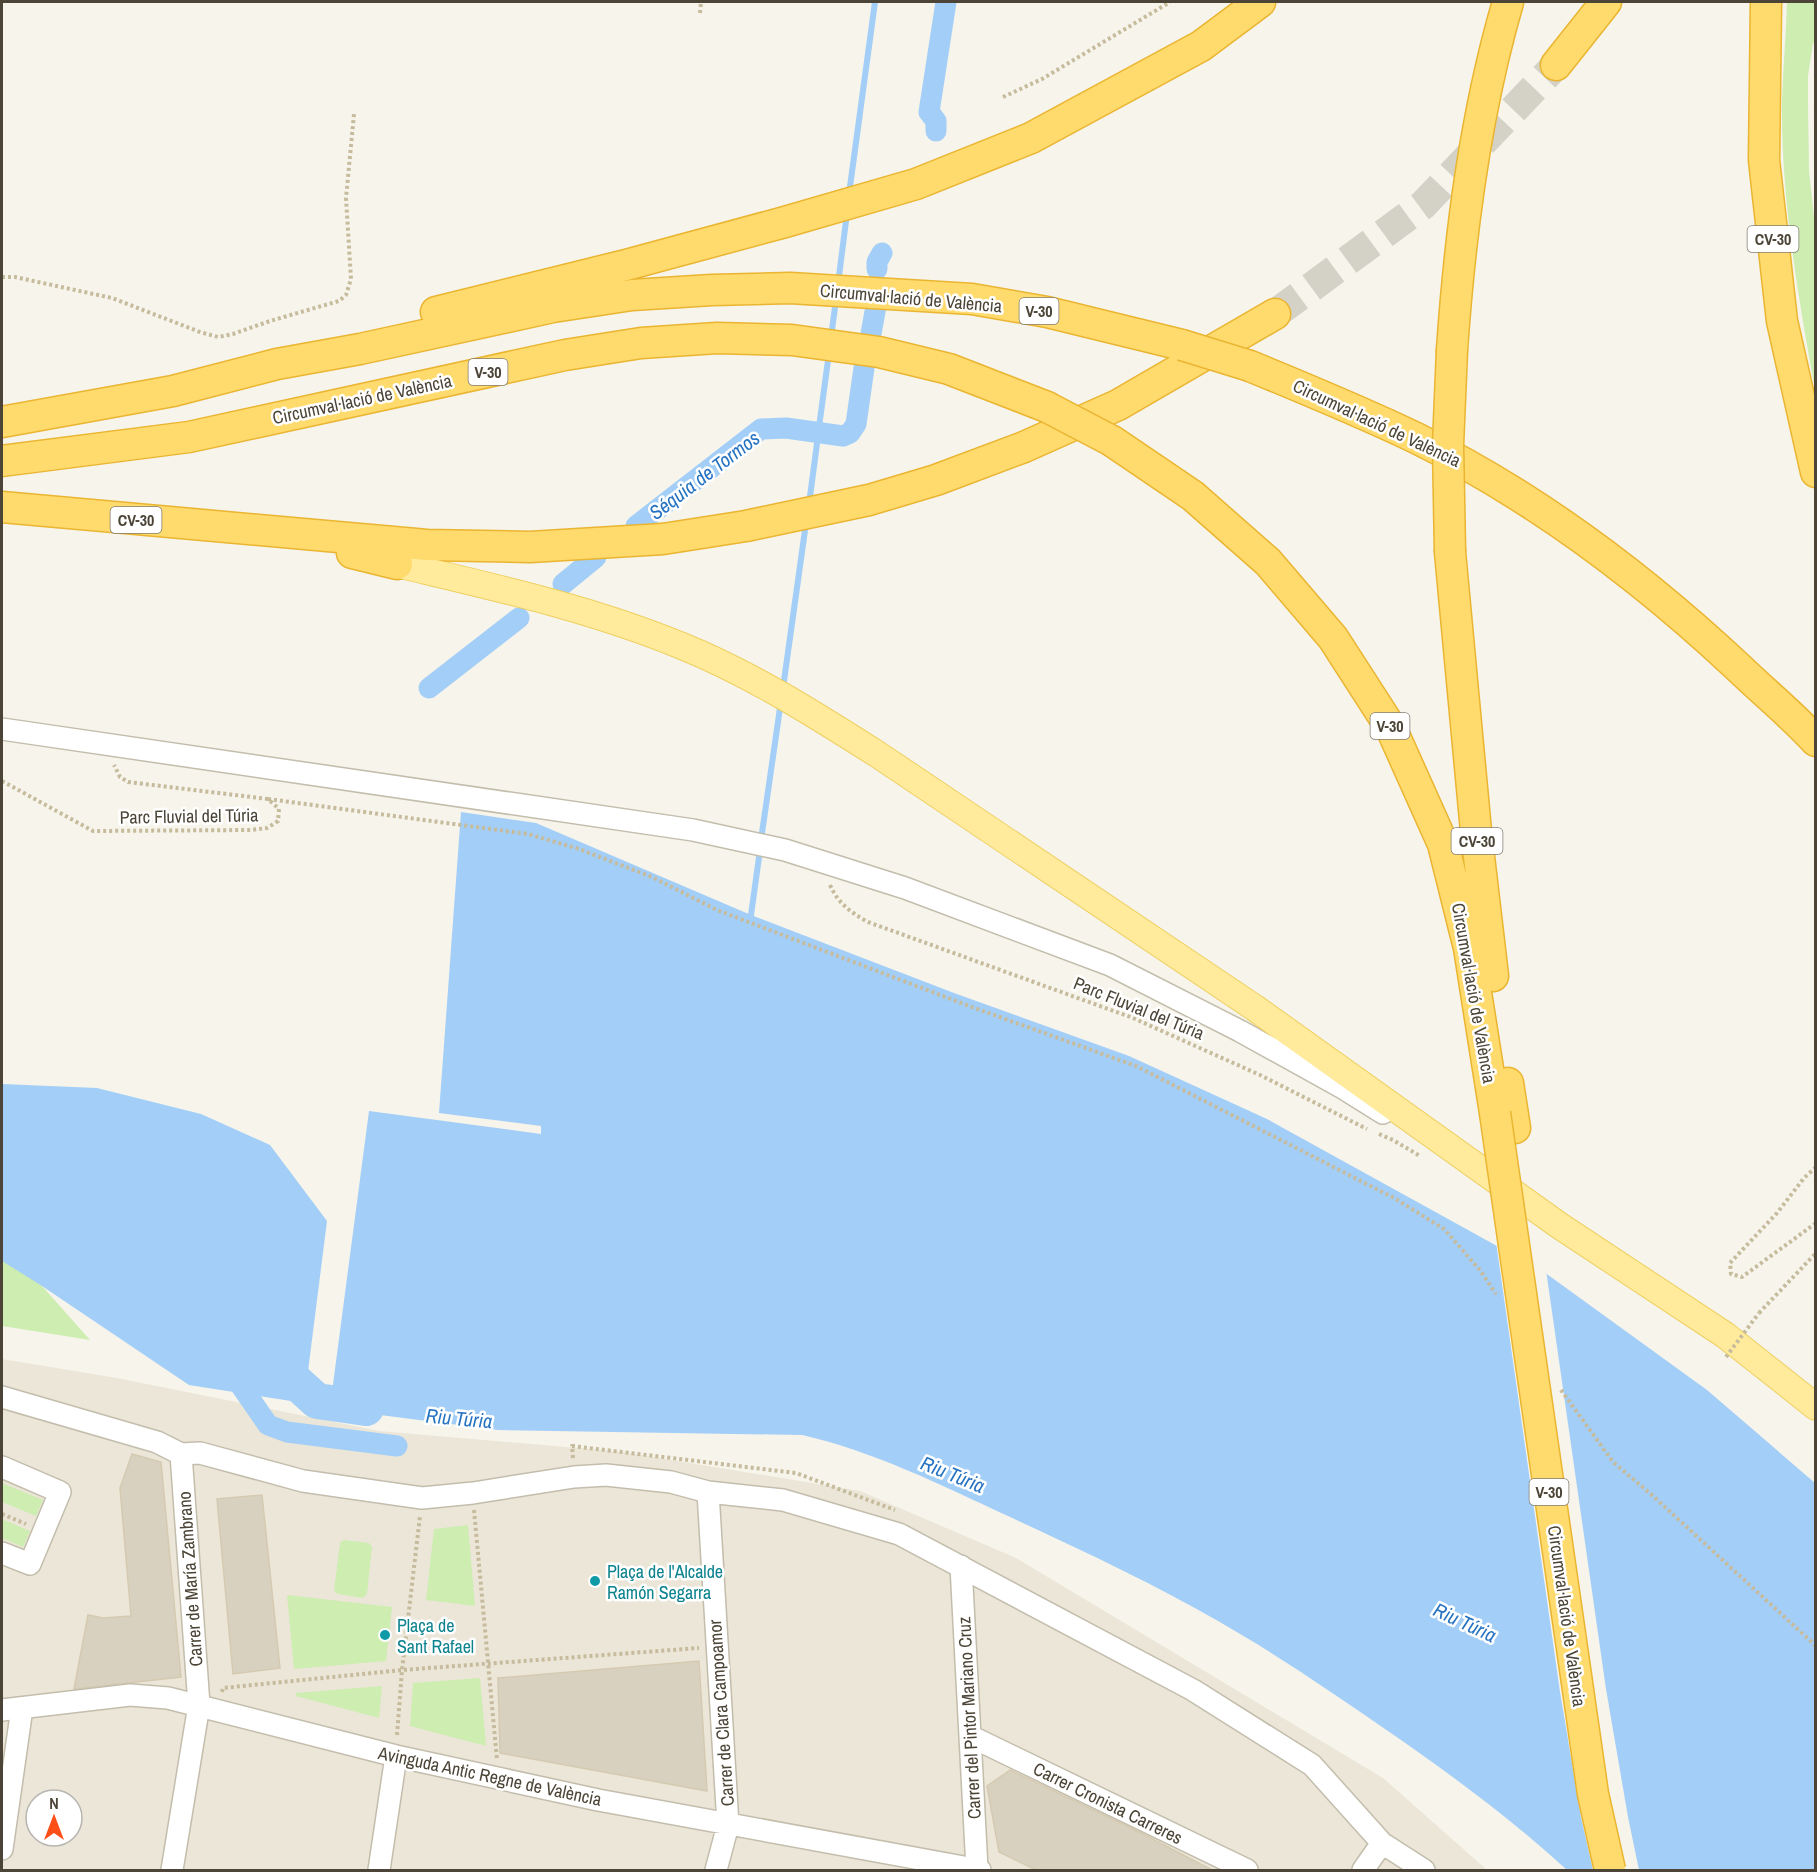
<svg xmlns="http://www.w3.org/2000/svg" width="1817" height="1872" font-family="'Archivo Narrow',sans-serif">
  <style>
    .residential { fill: #ebe6d8; fill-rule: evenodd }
    .green { fill: #cdedb1 }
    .water { fill: #a3cef7 }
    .pier { fill: #f6f4eb }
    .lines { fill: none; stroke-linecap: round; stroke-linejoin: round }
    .stream { stroke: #a3cef7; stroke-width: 6 }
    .canal { stroke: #a3cef7; stroke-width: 21 }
    .river { stroke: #a3cef7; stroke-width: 36 }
    .building { fill: #d9d1bf; stroke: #d5cab1; stroke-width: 1.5 }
    .highway-tunnel { stroke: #d4d1c7; stroke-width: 30; stroke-dasharray: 30 15; stroke-linecap: butt }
    .minor-casing { stroke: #c3bdac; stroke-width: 24 }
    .major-casing { stroke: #eecf61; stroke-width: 28 }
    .highway-casing { stroke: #eab531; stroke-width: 33 }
    .path { stroke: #c6bb9c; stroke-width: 4; stroke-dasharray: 3 3; stroke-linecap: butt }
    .minor { stroke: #fff; stroke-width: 21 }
    .major { stroke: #ffeb9b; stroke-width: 26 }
    .highway { stroke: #ffda6d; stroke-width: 30 }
    .highway-bridge-casing { stroke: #eab531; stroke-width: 33; stroke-linecap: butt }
    .path-bridge { stroke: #c6bb9c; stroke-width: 4; stroke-dasharray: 3 3; stroke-linecap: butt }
    .highway-bridge { stroke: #ffda6d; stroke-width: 30 }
    .culture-dot { fill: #0f9aa8; stroke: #fff; stroke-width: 2 }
    .labels { text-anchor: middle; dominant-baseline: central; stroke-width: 5; stroke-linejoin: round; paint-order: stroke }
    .shield { fill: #fff; stroke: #827d73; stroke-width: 1.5 }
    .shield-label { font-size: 16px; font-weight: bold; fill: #4c4537 }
    .street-label { font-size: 18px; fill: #4c4537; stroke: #fff }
    .culture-label { font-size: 18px; fill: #0d838f; stroke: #fff; text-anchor: start }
    .water-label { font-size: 20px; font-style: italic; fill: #2673c2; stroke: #fff }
  </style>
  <rect width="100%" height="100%" fill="#f6f4eb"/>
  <path class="residential" d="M 2,1359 L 117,1378 L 379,1431 L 623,1452 L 860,1491 L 1016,1558 L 1383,1778 L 1487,1870 L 2,1870 ZM 36,1800 L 72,1800 L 72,1836 L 36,1836 Z"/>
  <path class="green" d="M 1787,2 L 1815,2 L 1815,42 L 1813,43 L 1808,76 L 1808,107 L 1809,171 L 1816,236 L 1815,390 C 1798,295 1781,199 1782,102 C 1783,69 1786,35 1787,2 Z
    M 2,1257 L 42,1286 L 90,1340 L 2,1326 Z
    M 2,1483 L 43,1500 L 36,1516 L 2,1502 Z
    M 2,1519 L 30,1531 L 23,1547 L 2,1538 Z
    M 468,1525 L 475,1606 L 426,1600 L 434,1529 Z
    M 343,1540 L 369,1543 L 372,1547 L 367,1594 L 363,1598 L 338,1594 L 334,1591 L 340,1543 Z
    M 287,1595 L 392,1607 L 386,1661 L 294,1669 Z
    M 480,1678 L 486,1746 L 410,1726 L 413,1683 Z
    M 382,1686 L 379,1718 L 296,1696 L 296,1693 Z"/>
  <path class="water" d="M 461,812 L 536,823 L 751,915 L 954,993 L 1129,1056 L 1267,1119 L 1544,1272 L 1707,1390 L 1815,1483 L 1815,1870 L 1567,1870 C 1510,1818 1449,1773 1385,1729 C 1330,1691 1276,1654 1218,1621 C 1150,1582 1079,1549 1008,1516 C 941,1485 873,1451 802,1435 L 498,1430 L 317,1407 L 317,1396 L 337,1398 L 337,1393 L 332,1392 L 369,1111 L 541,1134 L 541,1126 L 439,1113 Z
    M 2,1084 L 97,1088 L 201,1114 L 270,1145 L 327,1221 L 304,1403 L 189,1385 L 42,1286 L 2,1261 Z"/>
  <path class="pier" d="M 1496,1242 L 1546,1270 L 1606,1689 L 1628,1817 L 1639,1870 L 1593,1870 L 1581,1817 L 1560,1692 Z"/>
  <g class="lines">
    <path class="stream" d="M 849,194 L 875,2
      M 838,284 L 847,213
      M 831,337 L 836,300
      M 819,427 L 829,353
      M 809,504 L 818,436
      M 783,688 L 806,523
      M 761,840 L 781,701
      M 751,915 L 760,850"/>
    <path class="canal" d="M 936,131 L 936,121 L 929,112 L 946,2
      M 877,269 L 877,262 L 882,253
      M 871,334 L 876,306
      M 636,526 L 761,429 L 786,428 L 843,436 L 850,433 L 856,424 L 864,368
      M 563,584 L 596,557
      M 429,688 L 519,618
      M 230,1370 L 268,1425 L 287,1432 L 397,1446"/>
    <path class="river" d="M 268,1362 L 276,1364 L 317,1401 L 366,1408"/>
  </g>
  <path class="building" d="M 132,1454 L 161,1462 L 181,1677 L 74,1689 L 88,1615 L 103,1618 L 131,1616 L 120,1488 Z
    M 262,1495 L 280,1668 L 233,1674 L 217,1499 Z
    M 699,1661 L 707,1791 L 500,1753 L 498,1678 Z
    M 1010,1770 L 1139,1832 L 1212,1870 L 1036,1870 L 999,1852 L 987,1786 Z"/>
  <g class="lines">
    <path class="highway-tunnel" d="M 1275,314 L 1423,205 L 1556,65"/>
    <defs>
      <path id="minor" d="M 2,729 L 693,830 L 785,850 L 905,888 L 1110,965 L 1240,1031 L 1343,1088 L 1383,1113
        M 2,1397 L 157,1442 L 181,1454 L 200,1453 L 303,1481 L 422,1498 L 473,1493 L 574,1477 L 606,1475 L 671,1482 L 708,1492 L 783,1500 L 899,1534 L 1193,1690 L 1312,1765 L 1382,1843 L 1424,1870
        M 2,1467 L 60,1492 L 30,1564 L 2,1553
        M 708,1492 L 728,1825 L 716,1870
        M 961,1566 L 977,1869
        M 2,1710 L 130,1695 L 168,1698 L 396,1756 L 598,1800 L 980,1870
        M 970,1736 L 1247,1870
        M 2,1849 L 22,1708
        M 172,1870 L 199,1705 L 181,1454
        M 379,1870 L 396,1756
        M 1363,1870 L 1382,1843"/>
      <path id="major" d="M 397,564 C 493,587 590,608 682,646 C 751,674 814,714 877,754 L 1255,1008 L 1560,1226 L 1725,1335 L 1816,1407"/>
      <path id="highway" d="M 1766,2 L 1764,160 L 1782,321 L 1816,472
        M 1556,65 L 1606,2
        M 436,312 L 626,265 L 785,222 L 916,184 L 1031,138 L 1201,46 L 1260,2
        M 1452,350 C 1460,233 1475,115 1508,2
        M 1250,366 C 1306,389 1362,412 1416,438 C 1536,497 1644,579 1740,669 C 1765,693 1792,715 1816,741
        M 2,422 L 173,391 L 277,364 L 360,349 L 553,307 L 632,295 L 712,290 L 790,288 L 972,299 L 1047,312 L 1182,345
        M 1112,441 L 1193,496 L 1268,562 L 1333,638 L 1391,728 L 1443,844 L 1469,948 L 1495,1113
        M 2,461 L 189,437 L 565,355 L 641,343 L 717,338 L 792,340 L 879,352 L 949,369 L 1047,407
        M 2,507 L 427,545 L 530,547 L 663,539 L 746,526 L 869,500 L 936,480 L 1024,447 L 1118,405 L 1275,314
        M 1450,552 L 1476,831 L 1493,976
        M 352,553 L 397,564
        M 1508,1083 L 1515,1128"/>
    </defs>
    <use href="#minor" class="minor-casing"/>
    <use href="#major" class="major-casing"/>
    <use href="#highway" class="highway-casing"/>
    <path class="path" d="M 700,13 L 701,2
      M 1003,97 L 1042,79 L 1170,2
      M 2,277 L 15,277 L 112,298 L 200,332 L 218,337 L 233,334 L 270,321 L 339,301 L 346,295 L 351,279 L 346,198 L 354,114
      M 2,781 L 93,831 L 251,830 L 267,828 L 278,821 L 279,809 L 268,799 L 128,782 L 120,777 L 114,765
      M 268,799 L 528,834 L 579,849 L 652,877 L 717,910 L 969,1006 L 1136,1066 L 1394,1198 L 1444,1229 L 1479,1269 L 1496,1294
      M 830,885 C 838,903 850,912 868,922 L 1133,1018 L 1260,1075 L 1367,1129
      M 1379,1134 L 1393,1140 L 1420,1156
      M 1816,1167 L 1804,1178 L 1777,1213 L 1730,1263 L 1731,1274 L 1742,1277 L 1816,1223
      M 1759,1313 L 1816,1253
      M 1561,1390 L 1613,1462 L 1653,1496 L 1816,1646
      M 573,1458 L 572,1446 L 796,1473 L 895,1510
      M 474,1510 L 497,1760
      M 2,1514 L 26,1524
      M 222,1692 L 223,1688 L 402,1670 L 699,1648
      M 397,1735 L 402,1670 L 420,1516"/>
    <use href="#minor" class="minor"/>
    <use href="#major" class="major"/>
    <use href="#highway" class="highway"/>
    <defs>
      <path id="highway-bridge" d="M 1182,345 L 1250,366
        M 1047,407 L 1112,441
        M 1450,552 L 1448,445 L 1452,350
        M 1495,1113 L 1593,1794 L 1610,1870"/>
    </defs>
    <use href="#highway-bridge" class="highway-bridge-casing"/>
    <path class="path-bridge" d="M 1726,1357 L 1759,1313"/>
    <use href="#highway-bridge" class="highway-bridge"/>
  </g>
  <g class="culture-dot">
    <circle cx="595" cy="1581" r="6"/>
    <circle cx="385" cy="1635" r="6"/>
  </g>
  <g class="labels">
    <g class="shield">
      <rect x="1747.5" y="226" width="51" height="26" rx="4.5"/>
      <rect x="1019.5" y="298" width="39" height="26" rx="4.5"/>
      <rect x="468.5" y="359" width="39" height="26" rx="4.5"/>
      <rect x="110.5" y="507" width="51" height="26" rx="4.5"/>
      <rect x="1370.5" y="713" width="39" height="26" rx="4.5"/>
      <rect x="1451.5" y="828" width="51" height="26" rx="4.5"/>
      <rect x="1529.5" y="1479" width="39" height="26" rx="4.5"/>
    </g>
    <g class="shield-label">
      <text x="1773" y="239">CV-30</text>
      <text x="1039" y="311">V-30</text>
      <text x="488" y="372">V-30</text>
      <text x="136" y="520">CV-30</text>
      <text x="1390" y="726">V-30</text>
      <text x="1477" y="841">CV-30</text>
      <text x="1549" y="1492">V-30</text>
    </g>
    <g class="street-label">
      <text transform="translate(911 298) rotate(5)">Circumval·lació de València</text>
      <text transform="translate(362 399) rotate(-12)">Circumval·lació de València</text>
      <text transform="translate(1377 423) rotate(25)">Circumval·lació de València</text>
      <text transform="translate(189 816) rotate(-1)">Parc Fluvial del Túria</text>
      <text transform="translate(1474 993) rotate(80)">Circumval·lació de València</text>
      <text transform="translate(1139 1008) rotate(22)">Parc Fluvial del Túria</text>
      <text transform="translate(190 1579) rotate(-94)">Carrer de María Zambrano</text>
      <text transform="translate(1567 1616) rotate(82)">Circumval·lació de València</text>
      <text transform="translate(721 1713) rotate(-94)">Carrer de Clara Campoamor</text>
      <text transform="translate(969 1718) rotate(-93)">Carrer del Pintor Mariano Cruz</text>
      <text transform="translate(490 1776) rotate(12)">Avinguda Antic Regne de València</text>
      <text transform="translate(1108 1803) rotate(26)">Carrer Cronista Carreres</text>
    </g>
    <g class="culture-label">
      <text x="607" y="1571">Plaça de l'Alcalde<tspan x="607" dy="21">Ramón Segarra</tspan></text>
      <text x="397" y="1625">Plaça de<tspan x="397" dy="21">Sant Rafael</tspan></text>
    </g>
    <g class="water-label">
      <text transform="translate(704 475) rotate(-37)">Séquia de Tormos</text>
      <text transform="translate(459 1418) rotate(5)">Riu Túria</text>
      <text transform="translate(953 1474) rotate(22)">Riu Túria</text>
      <text transform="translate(1465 1622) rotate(25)">Riu Túria</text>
    </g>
  </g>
  <rect width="1817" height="1872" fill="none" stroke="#4c4537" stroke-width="6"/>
  <g transform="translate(54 1818)"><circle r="28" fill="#ffffff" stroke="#b7b5af" stroke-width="1.5"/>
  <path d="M0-4.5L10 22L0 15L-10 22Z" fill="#ff4f19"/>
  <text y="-9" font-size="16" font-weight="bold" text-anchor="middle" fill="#4c4537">N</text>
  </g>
</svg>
